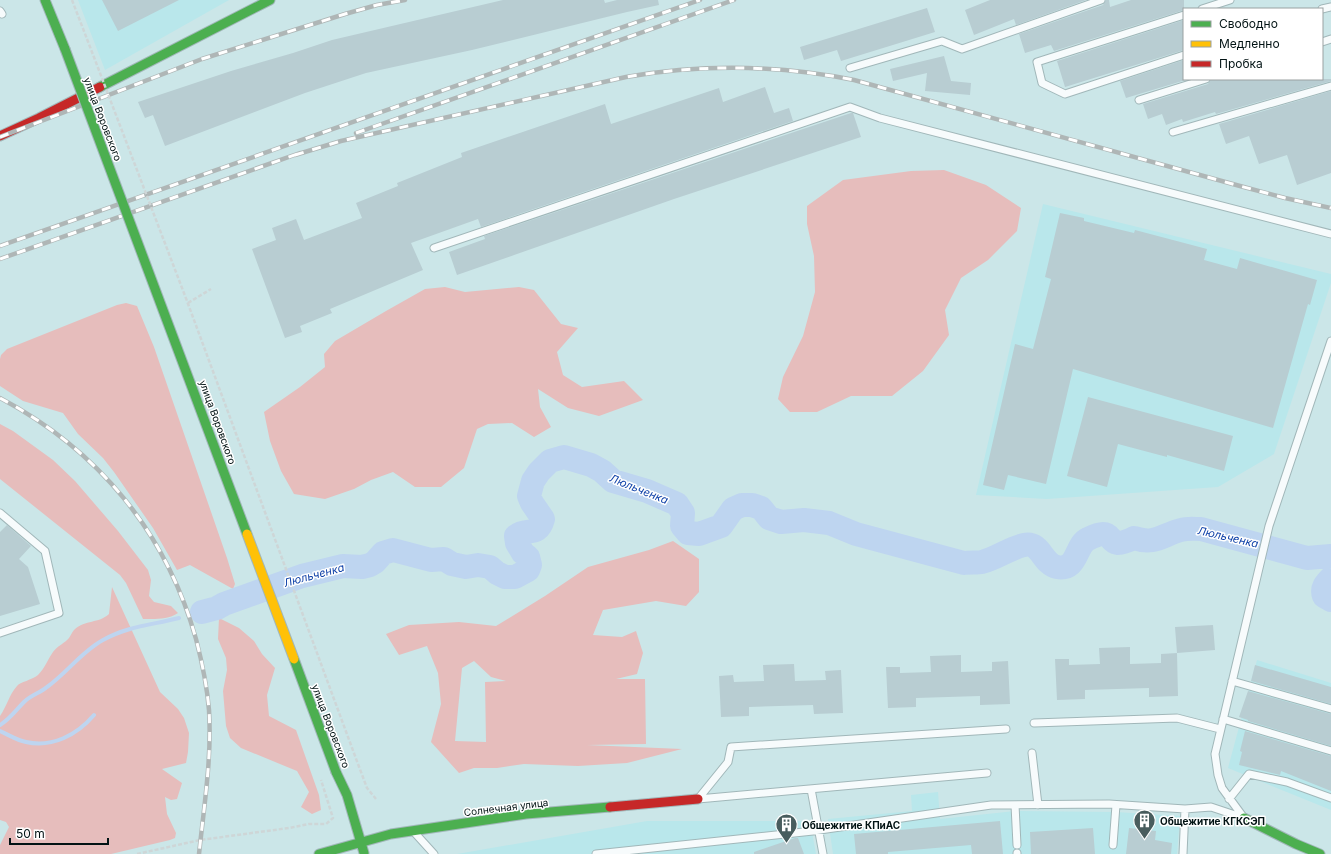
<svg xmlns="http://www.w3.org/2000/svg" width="1331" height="854" font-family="Inter,sans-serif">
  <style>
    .built { fill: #b9e7eb }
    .green { fill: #e6bdbc; fill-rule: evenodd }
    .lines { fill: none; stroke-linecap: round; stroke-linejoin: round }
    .stream { stroke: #bed5f0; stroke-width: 4 }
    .river { stroke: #bed5f0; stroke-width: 24 }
    .building { fill: #b8cdd2 }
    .lane-casing { stroke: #a1b7b9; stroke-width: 9 }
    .fast-casing { stroke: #a1b7b9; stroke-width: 11 }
    .jam-casing { stroke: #a1b7b9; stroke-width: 11 }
    .path { stroke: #ced6d7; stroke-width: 2.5; stroke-dasharray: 4 2; stroke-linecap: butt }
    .lane { stroke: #f7fbfc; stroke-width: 7 }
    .fast { stroke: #4caf50; stroke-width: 9 }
    .jam { stroke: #c62828; stroke-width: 9 }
    .rail-casing { stroke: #afb6b6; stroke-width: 4.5 }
    .rail { stroke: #fff; stroke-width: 3; stroke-dasharray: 9; stroke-linecap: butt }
    .fast-bridge-casing { stroke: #a1b7b9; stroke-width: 11; stroke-linecap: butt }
    .slow-bridge-casing { stroke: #a1b7b9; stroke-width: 11; stroke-linecap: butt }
    .path-bridge { stroke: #ced6d7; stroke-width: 2.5; stroke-dasharray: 4 2; stroke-linecap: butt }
    .fast-bridge { stroke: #4caf50; stroke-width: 9 }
    .slow-bridge { stroke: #ffc107; stroke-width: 9 }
    .labels { text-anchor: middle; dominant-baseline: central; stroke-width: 3; stroke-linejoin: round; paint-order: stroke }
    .street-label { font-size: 10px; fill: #021314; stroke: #fff }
    .poi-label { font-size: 10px; font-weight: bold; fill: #021314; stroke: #fff; text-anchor: start }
    .water-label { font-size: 11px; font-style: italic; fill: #0f41a8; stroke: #fff }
  </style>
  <rect width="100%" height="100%" fill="#cbe6e8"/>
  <path class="built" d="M 78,0 L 229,0 L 105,70 Z
    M 1043,204 L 1331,274 L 1331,283 L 1274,454 L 1218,487 L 1047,499 L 976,495 Z
    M 1257,660 L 1331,683 L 1331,810 L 1228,768 Z
    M 938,792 L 940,819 L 1015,811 L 1116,812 L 1180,816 L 1177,854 L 833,854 L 828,819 L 912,811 L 911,795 Z
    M 647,821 L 810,821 L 816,854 L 457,854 Z"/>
  <path class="green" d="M 944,170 L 986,185 L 1021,208 L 1017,231 L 988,260 L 961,278 L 945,310 L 949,335 L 923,371 L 892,396 L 851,396 L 817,412 L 790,412 L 778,399 L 783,377 L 803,336 L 815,292 L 814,256 L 807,224 L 807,206 L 843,180 L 911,171 Z
    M 445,287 L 465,292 L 519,287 L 534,290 L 561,324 L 578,328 L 557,352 L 563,375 L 582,387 L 624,381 L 643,400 L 599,416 L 568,408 L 538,389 L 540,407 L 551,427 L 534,437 L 512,423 L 488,424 L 477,429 L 464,468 L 441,487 L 415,487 L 393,472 L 371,480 L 354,489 L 325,499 L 294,494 L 281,471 L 270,441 L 264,412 L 300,387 L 325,367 L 324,354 L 335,341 L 386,311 L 425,289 Z
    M 126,303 L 137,306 L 154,347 L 227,558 L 235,584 L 233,589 L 190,565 L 177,570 L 153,528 L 114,472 L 103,458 L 78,434 L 63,413 L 23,401 L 0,386 L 0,359 L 1,355 L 7,349 L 117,305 Z
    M 0,424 L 13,431 L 53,460 L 75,481 L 118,531 L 148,570 L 151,580 L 149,596 L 154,602 L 171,606 L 178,613 C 168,620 155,619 143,619 L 126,583 L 120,575 L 0,479 Z
    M 673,541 L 699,559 L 699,592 L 686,606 L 656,601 L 603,610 L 593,635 L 622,637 L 636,631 L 643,653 L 637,674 L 616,679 L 645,679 L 646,744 L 587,745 L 682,749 L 627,763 L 578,766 L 524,764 L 497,768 L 474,768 L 459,773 L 431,742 L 441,704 L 438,673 L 427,646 L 399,655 L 386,634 L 409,625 L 459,622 L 496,626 L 545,596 L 588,567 L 649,550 ZM 474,661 L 491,677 L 506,681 L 485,682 L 486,742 L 455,741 L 462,668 Z
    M 112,587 L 160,692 L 178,709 L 184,718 L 189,733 L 188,752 L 186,763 L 162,769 L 182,783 L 177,799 L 171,800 L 165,797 L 167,814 L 176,833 L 175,838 L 170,840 L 111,854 L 0,854 L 0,845 L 9,827 L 6,822 L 0,820 L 0,716 C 7,706 9,695 17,686 C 20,682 32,680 38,675 C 45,668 48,659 53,652 C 57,646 65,643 69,638 C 71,635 72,632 74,630 C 86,619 98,624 109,614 Z
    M 219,618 L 239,628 L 254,641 L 262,654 L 275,668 L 267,695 L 269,716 L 296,730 L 319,795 L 321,810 L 312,814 L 301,807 L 309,792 L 297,771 L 241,748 L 230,738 L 226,726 L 223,691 L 227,670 L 226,658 L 218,639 Z"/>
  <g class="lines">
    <path class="stream" d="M 0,725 C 10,719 16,710 24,702 C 31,695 40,693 47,687 C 67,673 81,652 103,640 C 128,626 152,625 179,618
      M 0,731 C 9,735 16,740 26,742 C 52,748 77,735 94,715"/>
    <path class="river" d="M 1331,578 C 1326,583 1321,588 1324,596 L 1331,600
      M 202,612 L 217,608 L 224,604 L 302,576 L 343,566 L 362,567 L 370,565 L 375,562 L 383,553 L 393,550 L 431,560 L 444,559 L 452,564 L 466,567 L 478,565 L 490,567 L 497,573 L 505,577 L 515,577 L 528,570 L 530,565 L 528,557 L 523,553 L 517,543 L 516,536 C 527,527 538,538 543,519 L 532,503 L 529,496 L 533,481 L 539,472 L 550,461 L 564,457 L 591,465 L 602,471 L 613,481 L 647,491 L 677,504 L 683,513 L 682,526 L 688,533 L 699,534 L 721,526 L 733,509 L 742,505 L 752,505 L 761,508 L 769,518 L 781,522 L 804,520 L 829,523 L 856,534 L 964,563 C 970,562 977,563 982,562 C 997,558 1010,548 1024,545 C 1041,541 1042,564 1057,567 C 1078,571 1075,545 1088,539 C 1092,537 1099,534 1103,534 C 1115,534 1107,551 1134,538 C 1155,545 1162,535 1181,530 C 1188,528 1194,529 1201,529 L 1307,558 L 1331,556"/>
  </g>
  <path class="building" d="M 102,0 L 179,0 L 118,31 Z
    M 503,0 L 604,0 L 605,3 L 617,0 L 658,0 L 659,5 L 627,12 L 472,50 L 366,73 L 305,93 L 165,146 L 153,115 L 145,118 L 138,102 L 231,71 L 293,53 L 332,40 Z
    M 990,0 L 1086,0 L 1016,25 L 1014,19 L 974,35 L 965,10 Z
    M 1106,0 L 1109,0 L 1110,7 L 1131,0 L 1184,0 L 1184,10 L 1054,51 L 1051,45 L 1025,53 L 1019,34 L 1103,5 Z
    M 927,8 L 935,32 L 841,61 L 837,50 L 804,60 L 800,47 Z
    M 1184,20 L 1184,50 L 1065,87 L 1057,61 Z
    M 944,56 L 951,81 L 971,83 L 970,95 L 925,91 L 927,73 L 893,81 L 890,69 Z
    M 1184,60 L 1184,79 L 1189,79 L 1126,98 L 1120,81 Z
    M 1211,79 L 1331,79 L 1331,81 L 1216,114 L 1215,112 L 1183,122 L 1182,119 L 1166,125 L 1162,114 L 1148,119 L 1143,104 L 1208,84 Z
    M 765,87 L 774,113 L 789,108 L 793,121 L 481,227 L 478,219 L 411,243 L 423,270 L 330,309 L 332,313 L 300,326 L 302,332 L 285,338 L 252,249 L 276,240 L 272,228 L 296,219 L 304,240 L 362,218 L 356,203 L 398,186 L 397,183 L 462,157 L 461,153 L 605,104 L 611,124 L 719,88 L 723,102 Z
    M 1331,91 L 1331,173 L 1297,185 L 1287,155 L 1259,164 L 1249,136 L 1226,144 L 1219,124 Z
    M 851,113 L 853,113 L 861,137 L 674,199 L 457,275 L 449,252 L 485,239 L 484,236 Z
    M 1060,213 L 1084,218 L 1084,221 L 1134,233 L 1135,230 L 1207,249 L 1204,260 L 1237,269 L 1240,258 L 1317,280 L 1310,305 L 1308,304 L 1273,428 L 1073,369 L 1046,484 L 1008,475 L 1004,490 L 983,485 L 1015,344 L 1033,349 L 1051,279 L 1045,277 Z
    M 1088,397 L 1233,436 L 1224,471 L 1167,455 L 1167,457 L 1118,444 L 1107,487 L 1067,476 Z
    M 7,525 L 31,546 L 19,559 L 28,567 L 40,604 L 0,616 L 0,532 Z
    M 1213,625 L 1215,650 L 1177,653 L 1175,627 Z
    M 1130,647 L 1130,664 L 1161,663 L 1161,654 L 1177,653 L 1178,696 L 1149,697 L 1149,688 L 1085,690 L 1085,699 L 1057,700 L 1055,659 L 1069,659 L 1069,665 L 1100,664 L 1099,648 Z
    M 961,655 L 961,672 L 992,671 L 992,662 L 1008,661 L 1010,704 L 980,705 L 980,696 L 916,698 L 916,707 L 888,708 L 886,667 L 900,667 L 900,673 L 931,672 L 930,656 Z
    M 794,664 L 795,681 L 826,680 L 825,671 L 841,670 L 843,713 L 814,714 L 813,705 L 749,707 L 749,716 L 721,717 L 719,676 L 733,675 L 734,682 L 764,681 L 763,665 Z
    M 1255,665 L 1331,687 L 1331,704 L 1251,681 Z
    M 1248,691 L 1331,714 L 1331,746 L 1248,721 L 1248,720 L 1239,717 Z
    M 1245,731 L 1331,756 L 1331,791 L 1281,771 L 1280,775 L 1239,765 L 1242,752 L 1240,751 Z
    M 1000,821 L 1003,854 L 972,854 L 971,845 L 888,852 L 888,854 L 856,854 L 854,834 Z
    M 1093,828 L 1095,854 L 1031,854 L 1030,832 Z
    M 1129,828 L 1156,831 L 1155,840 L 1172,843 L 1171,854 L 1126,854 Z
    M 795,838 L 798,838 L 804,854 L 754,854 L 754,852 Z"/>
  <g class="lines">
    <defs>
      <path id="lane" d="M 1202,9 L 1230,0
        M 1322,9 L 1331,7
        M 0,11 L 2,14
        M 1184,15 L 1037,62 L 1042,83 L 1065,94 L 1184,55
        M 1322,42 L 1331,39
        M 850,68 L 942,41 L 962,49 L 1101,0
        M 1139,100 L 1206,79
        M 1173,132 L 1331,86
        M 434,248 L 850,107 L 880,118 L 1331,234
        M 0,513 L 45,551 L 59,613 L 0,633
        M 1232,681 L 1331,709
        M 1223,719 L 1331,751
        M 1034,723 L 1177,718 L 1220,729
        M 1032,753 L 1038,805
        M 811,789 L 823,854
        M 698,799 L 728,762 L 731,747 L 1006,729
        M 698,799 L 987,773
        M 1229,799 L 1249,774 L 1287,782 L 1331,798
        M 1015,805 L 1017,845
        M 1244,818 L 1222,788 L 1218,775 L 1215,754 L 1269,526 L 1331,341
        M 414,832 L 434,854
        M 1113,845 L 1116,805
        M 1017,853 L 1017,854
        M 596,854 L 813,831 L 991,805 L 1109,804 L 1185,809 L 1211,807 L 1244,818
        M 1183,854 L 1185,809"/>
      <path id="fast" d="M 45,0 L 65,49
        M 100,87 L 270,0
        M 336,772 L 347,795 L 364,853
        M 1244,818 L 1296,844 L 1320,854
        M 319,854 L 391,834 L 526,814 L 610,807"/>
      <path id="jam" d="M 0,136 L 39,118 L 100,87
        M 610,807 L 698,799"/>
    </defs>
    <use href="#lane" class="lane-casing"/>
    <use href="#fast" class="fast-casing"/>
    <use href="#jam" class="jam-casing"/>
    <path class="path" d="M 72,0 L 87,39
      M 188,303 L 211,289
      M 358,764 L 367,788 L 376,799
      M 137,854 L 200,840 L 289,828 L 309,824 L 326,824 L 333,818 L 321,780"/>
    <use href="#lane" class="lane"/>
    <use href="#fast" class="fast"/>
    <use href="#jam" class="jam"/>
    <defs>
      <path id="rail" d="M 356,133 L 734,0
        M 0,137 L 202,59 L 345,14 L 377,5 L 405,0
        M 295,155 L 341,141 L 626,77 C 701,64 779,65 854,80 L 1240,186 L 1285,198 L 1331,208
        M 0,246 L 700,0
        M 0,259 L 300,153
        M 0,398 C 98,450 166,532 196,639 C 202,662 207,686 209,710 C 212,758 204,806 199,854"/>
    </defs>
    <use href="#rail" class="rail-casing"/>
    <use href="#rail" class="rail"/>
    <defs>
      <path id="fast-bridge" d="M 65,49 L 247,534
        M 294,659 L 336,772"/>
      <path id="slow-bridge" d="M 247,534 L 294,659"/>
    </defs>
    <use href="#fast-bridge" class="fast-bridge-casing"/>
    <use href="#slow-bridge" class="slow-bridge-casing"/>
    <path class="path-bridge" d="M 87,39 L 187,301 L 358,764"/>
    <use href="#fast-bridge" class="fast-bridge"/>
    <use href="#slow-bridge" class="slow-bridge"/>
  </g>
  <defs>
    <symbol id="building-pin" viewBox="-11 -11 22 30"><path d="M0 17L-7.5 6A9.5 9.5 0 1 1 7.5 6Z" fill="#485d5e" stroke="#fff"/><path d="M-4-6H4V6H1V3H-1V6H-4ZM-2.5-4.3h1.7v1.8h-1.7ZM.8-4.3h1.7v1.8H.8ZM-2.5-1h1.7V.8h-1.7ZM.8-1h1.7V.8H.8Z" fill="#fff"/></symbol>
  </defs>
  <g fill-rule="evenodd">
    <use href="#building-pin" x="1132" y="808" width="25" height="34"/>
    <use href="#building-pin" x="774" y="812" width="25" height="34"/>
  </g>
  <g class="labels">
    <g class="street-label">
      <text transform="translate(103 119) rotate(69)">улица Воровского</text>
      <text transform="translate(218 422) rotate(70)">улица Воровского</text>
      <text transform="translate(331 726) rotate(69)">улица Воровского</text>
      <text transform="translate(506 807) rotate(-7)">Солнечная улица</text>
    </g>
    <g class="poi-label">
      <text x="1160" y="821">Общежитие КГКСЭП</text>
      <text x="802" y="825">Общежитие КПиАС</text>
    </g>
    <g class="water-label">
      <text transform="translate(639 489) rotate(22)">Люльченка</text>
      <text transform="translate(1228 537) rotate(13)">Люльченка</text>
      <text transform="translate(314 575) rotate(-15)">Люльченка</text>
    </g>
  </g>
  <rect x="1183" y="8" width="140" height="72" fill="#ffffff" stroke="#9aa1a1"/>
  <rect x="1191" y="21" width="20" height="6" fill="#4caf50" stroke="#9aa1a1"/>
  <text x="1219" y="28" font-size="12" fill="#021314">Свободно</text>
  <rect x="1191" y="41" width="20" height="6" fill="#ffc107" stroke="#9aa1a1"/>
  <text x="1219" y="48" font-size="12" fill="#021314">Медленно</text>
  <rect x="1191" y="61" width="20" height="6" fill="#c62828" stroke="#9aa1a1"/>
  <text x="1219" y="68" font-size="12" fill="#021314">Пробка</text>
  <path d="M10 838v6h98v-6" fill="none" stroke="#021314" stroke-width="2"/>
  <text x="16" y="838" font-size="12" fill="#021314" stroke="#ffffff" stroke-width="3" paint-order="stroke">50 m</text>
</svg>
